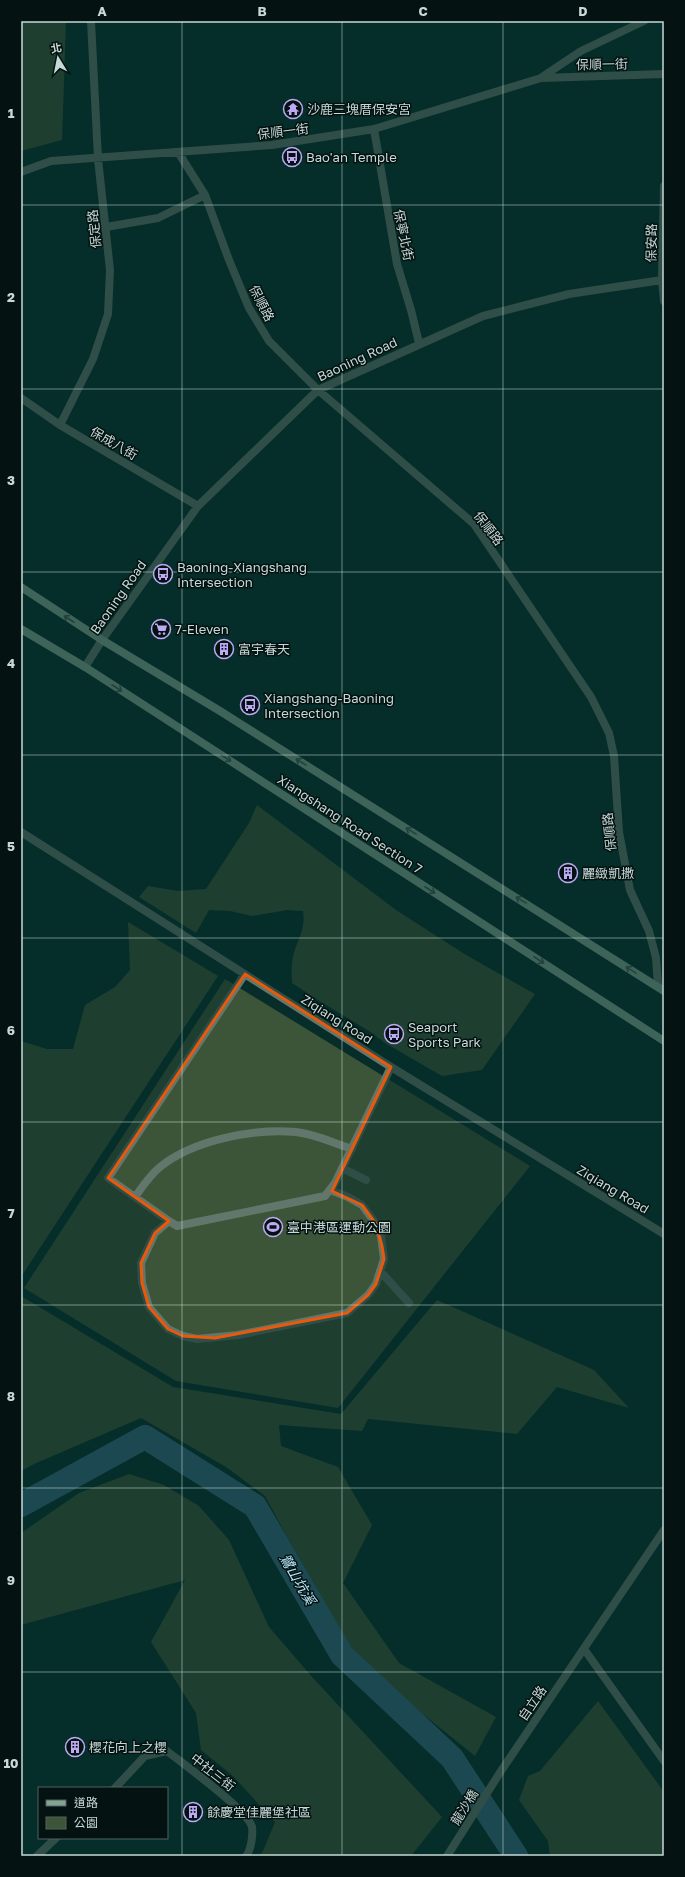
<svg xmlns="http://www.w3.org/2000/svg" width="685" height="1877" font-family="'Golos Text','Noto Sans TC',sans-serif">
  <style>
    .green { fill: #3c5437 }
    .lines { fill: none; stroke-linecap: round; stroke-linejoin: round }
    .river { stroke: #386a81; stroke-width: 24 }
    .minor { stroke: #62766b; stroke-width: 8 }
    .secondary { stroke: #83a493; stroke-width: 8 }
    .oneway { stroke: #445b52 }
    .marked { fill: none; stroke: #e8590c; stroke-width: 3; stroke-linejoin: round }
    .grid { fill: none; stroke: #c6d9d6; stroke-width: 1; stroke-opacity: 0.55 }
    .labels { text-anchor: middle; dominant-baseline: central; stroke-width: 3; stroke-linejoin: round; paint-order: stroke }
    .street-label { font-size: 13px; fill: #c6d9d6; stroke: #041211 }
    .poi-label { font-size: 13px; fill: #c6d9d6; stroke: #041211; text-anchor: start }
    .water-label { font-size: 14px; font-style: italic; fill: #b9e7fd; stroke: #041211 }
    .neatline { fill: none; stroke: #c6d9d6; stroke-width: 1.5 }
    .grid-label { font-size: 13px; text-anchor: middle; font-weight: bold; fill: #c6d9d6 }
  </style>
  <rect width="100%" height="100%" fill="#062d29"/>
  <path class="green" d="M 21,21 L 66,21 L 62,140 L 21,151 Z
    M 257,805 L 396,910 L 466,955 L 535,994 L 482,1070 L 442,1076 L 385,1043 L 369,1031 L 321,1002 L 292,983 C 292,977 291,970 292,964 C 293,945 307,931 303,911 L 287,910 L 252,916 L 230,911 L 209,910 L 196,933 L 139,897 L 148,886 L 178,891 L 206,889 L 249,823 Z
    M 128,922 L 218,976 L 21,1277 L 21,1041 L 47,1049 L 73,1049 L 85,1005 L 115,987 L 130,970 Z
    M 225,979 L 530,1166 L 338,1408 L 176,1381 L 24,1288 Z
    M 21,1296 L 173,1387 L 341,1414 L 437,1300 L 594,1370 L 629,1408 L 557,1387 L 517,1434 L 368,1419 L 362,1431 L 279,1425 L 281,1446 L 338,1467 L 372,1525 L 343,1583 L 399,1663 L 496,1717 L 475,1756 L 400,1696 L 350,1646 L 286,1535 L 265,1496 L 226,1467 L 141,1418 L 34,1464 L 21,1471 Z
    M 129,1474 L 164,1485 L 199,1506 L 229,1540 L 269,1627 L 313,1678 L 442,1817 L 411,1856 L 259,1856 L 263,1851 L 275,1822 L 233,1776 L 201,1750 L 196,1713 L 151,1642 L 185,1580 L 21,1625 L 21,1533 L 79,1493 Z
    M 598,1701 L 664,1792 L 664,1856 L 550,1856 L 548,1841 L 519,1800 L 528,1776 L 540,1771 Z"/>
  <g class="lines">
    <path class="river" d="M 21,1505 L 145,1437 L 255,1506 L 342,1655 L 452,1758 L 516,1856"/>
    <path class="minor" d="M 542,77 L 581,51 L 644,21
      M 374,129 L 397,264 L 411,310 L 419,343
      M 178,152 L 205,195 L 229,260 L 249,308 L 269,341 L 318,390 L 474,524 L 591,697 L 609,733 L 614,756 L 619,832 L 630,890 L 649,931 L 656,958 L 658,986
      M 21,172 L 51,161 L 272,145 L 374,129 L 541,78 L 664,74
      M 664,186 L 662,280 L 664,301
      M 106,227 L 158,218 L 205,195
      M 21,398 L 60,425 L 198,506
      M 60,425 L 93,359 L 108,314 L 110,270 L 98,159 L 91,21
      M 85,667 L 102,640 L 198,506 L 318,390 L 483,316 L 569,294 L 662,280
      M 21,832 L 391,1067 L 664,1234
      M 245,974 L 108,1178 L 169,1221 L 177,1226 L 325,1196 L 335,1183 L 391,1067
      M 342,1168 L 366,1180
      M 135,1197 C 142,1187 150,1175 160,1167 C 193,1140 255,1128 296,1132 C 316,1134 333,1143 352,1149
      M 169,1221 L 155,1233 L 141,1263 L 142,1283 L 149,1307 L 168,1329 L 183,1336 L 197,1339 L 238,1335 L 347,1313 L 368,1295 L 376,1284 L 384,1259 L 381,1236 L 376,1224 L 362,1205 L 348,1197 L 330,1190
      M 380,1271 L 409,1303
      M 584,1649 L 664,1761
      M 115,1788 L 145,1756 L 167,1751 C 183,1764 248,1810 252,1827 C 253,1836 251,1850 246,1856
      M 37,1856 L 56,1838
      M 447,1856 L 501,1771 L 664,1530"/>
    <path class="secondary" d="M 21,587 L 102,640 L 220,711 L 664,991
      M 21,629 L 85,667 L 664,1041"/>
  </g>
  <defs><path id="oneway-shaft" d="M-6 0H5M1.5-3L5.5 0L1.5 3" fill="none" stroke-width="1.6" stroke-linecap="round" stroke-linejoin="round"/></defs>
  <g class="oneway">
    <use href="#oneway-shaft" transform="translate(69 619) rotate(-147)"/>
    <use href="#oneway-shaft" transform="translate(117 688) rotate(33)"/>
    <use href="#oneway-shaft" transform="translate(226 758) rotate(33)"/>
    <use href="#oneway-shaft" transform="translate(301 762) rotate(-148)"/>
    <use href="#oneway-shaft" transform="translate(411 831) rotate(-148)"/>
    <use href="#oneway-shaft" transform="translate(430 890) rotate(33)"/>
    <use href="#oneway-shaft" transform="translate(521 900) rotate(-148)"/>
    <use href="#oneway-shaft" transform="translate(539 960) rotate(33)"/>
    <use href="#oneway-shaft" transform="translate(631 970) rotate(-148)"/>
  </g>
  <path d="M0 0H685V1877H0ZM 245,974 L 391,1067 L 332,1191 L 362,1205 L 376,1224 L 382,1246 L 384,1259 L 376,1284 L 368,1295 L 347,1313 L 215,1338 L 183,1336 L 168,1329 L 149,1307 L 142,1283 L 141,1263 L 155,1233 L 169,1221 L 108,1178 Z" fill="#062d29" fill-opacity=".55" fill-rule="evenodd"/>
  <path class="marked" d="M 245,974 L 391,1067 L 332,1191 L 362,1205 L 376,1224 L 382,1246 L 384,1259 L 376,1284 L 368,1295 L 347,1313 L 215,1338 L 183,1336 L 168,1329 L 149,1307 L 142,1283 L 141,1263 L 155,1233 L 169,1221 L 108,1178 Z"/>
  <path class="grid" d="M 182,21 L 182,1856M 342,21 L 342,1856M 503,21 L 503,1856M 21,205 L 664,205M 21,389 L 664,389M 21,572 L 664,572M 21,755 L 664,755M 21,938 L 664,938M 21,1122 L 664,1122M 21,1305 L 664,1305M 21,1488 L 664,1488M 21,1672 L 664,1672"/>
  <defs>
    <symbol id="temple-ring" viewBox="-11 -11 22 22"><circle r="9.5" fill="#041211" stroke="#bea9f4" stroke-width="1.5"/><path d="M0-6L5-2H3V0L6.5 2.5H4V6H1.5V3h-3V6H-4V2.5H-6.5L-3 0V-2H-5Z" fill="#bea9f4"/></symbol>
    <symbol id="bus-ring" viewBox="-11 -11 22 22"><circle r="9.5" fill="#041211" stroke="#bea9f4" stroke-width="1.5"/><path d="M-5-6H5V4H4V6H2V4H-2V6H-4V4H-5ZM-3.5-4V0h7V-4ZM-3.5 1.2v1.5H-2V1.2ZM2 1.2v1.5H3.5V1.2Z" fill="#bea9f4"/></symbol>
    <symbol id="supermarket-ring" viewBox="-11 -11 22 22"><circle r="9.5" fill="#041211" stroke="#bea9f4" stroke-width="1.5"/><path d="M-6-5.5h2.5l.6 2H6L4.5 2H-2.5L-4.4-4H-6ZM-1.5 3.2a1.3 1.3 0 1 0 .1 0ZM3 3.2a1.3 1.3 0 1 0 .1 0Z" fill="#bea9f4"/></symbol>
    <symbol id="building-ring" viewBox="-11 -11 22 22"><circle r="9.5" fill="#041211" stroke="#bea9f4" stroke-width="1.5"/><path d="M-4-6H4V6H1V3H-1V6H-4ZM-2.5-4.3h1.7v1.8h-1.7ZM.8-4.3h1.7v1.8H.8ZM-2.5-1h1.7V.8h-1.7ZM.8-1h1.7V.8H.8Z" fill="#bea9f4"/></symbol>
    <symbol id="stadium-ring" viewBox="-11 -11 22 22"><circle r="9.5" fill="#041211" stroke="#bea9f4" stroke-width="1.5"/><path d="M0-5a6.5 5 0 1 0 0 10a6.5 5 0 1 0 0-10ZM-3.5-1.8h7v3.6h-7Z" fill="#bea9f4"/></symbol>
  </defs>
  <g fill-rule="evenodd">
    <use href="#temple-ring" x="282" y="98" width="22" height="22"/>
    <use href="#bus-ring" x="281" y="146" width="22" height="22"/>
    <use href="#bus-ring" x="152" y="563" width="22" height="22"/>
    <use href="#supermarket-ring" x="150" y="618" width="22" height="22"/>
    <use href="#building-ring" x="213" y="638" width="22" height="22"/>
    <use href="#bus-ring" x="239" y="694" width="22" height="22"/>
    <use href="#building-ring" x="557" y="862" width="22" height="22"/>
    <use href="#bus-ring" x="383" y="1023" width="22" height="22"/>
    <use href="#stadium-ring" x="262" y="1216" width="22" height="22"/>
    <use href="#building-ring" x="64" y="1736" width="22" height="22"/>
    <use href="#building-ring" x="182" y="1801" width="22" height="22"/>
  </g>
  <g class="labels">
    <g class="street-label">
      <text transform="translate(602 64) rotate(-1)">保順一街</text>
      <text transform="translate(283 131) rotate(-7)">保順一街</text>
      <text transform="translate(94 229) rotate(-96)">保定路</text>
      <text transform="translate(404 235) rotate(78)">保寧北街</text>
      <text transform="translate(651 243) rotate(-89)">保安路</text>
      <text transform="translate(262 303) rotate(63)">保順路</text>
      <text transform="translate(357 359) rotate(-25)">Baoning Road</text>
      <text transform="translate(114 443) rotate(30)">保成八街</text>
      <text transform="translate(489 528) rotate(52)">保順路</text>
      <text transform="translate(118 597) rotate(-55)">Baoning Road</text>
      <text transform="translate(350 824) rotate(33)">Xiangshang Road Section 7</text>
      <text transform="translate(609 832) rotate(-96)">保順路</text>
      <text transform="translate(337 1019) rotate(32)">Ziqiang Road</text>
      <text transform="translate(613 1189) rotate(31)">Ziqiang Road</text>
      <text transform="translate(532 1703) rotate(-56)">自立路</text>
      <text transform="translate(213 1772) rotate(38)">中社三街</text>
      <text transform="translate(464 1807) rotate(-58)">龍沙橋</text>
    </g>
    <g class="poi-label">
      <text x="307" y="109">沙鹿三塊厝保安宮</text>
      <text x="306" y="157">Bao'an Temple</text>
      <text x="177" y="567">Baoning-Xiangshang<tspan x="177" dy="15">Intersection</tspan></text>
      <text x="175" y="629">7-Eleven</text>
      <text x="238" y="649">富宇春天</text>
      <text x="264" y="698">Xiangshang-Baoning<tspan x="264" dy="15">Intersection</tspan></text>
      <text x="582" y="873">麗緻凱撒</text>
      <text x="408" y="1027">Seaport<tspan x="408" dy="15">Sports Park</tspan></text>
      <text x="287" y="1227">臺中港區運動公園</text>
      <text x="89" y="1747">櫻花向上之櫻</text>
      <text x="207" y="1812">餘慶堂佳麗堡社區</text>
    </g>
    <g class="water-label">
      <text transform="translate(298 1579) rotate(60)">鷺山坑溪</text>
    </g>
  </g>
  <rect width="685" height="1877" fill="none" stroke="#041211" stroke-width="44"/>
  <rect x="38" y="1787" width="130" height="52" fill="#041211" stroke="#526260"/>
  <rect x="46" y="1800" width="20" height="6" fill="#83a493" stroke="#526260"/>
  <text x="74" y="1807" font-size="12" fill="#c6d9d6">道路</text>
  <rect x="46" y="1817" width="20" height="12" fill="#3c5437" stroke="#526260"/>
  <text x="74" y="1827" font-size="12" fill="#c6d9d6">公園</text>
  <g transform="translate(58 58) rotate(350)" stroke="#041211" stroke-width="3" paint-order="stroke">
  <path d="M0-3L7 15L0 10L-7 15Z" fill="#c6d9d6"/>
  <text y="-6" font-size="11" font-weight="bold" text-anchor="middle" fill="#c6d9d6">北</text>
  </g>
  <rect x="22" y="22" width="641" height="1833" class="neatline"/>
  <g class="grid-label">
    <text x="102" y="16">A</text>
    <text x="262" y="16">B</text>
    <text x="423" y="16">C</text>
    <text x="583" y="16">D</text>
    <text x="11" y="118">1</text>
    <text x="11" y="302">2</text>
    <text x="11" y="485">3</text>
    <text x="11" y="668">4</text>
    <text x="11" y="851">5</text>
    <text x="11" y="1035">6</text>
    <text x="11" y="1218">7</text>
    <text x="11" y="1401">8</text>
    <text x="11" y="1585">9</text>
    <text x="11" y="1768">10</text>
  </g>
</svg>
